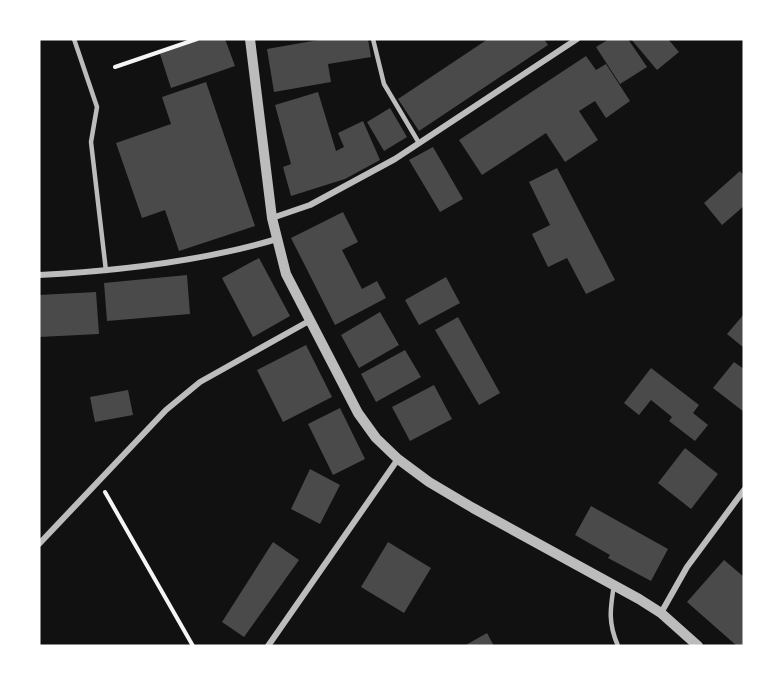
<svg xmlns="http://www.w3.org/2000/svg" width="783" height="685" font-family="'IBM Plex Serif',serif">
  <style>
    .building { fill: #4a4a4a }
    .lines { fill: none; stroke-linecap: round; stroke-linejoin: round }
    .path { stroke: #f5f5f5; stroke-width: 4 }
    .service { stroke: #bcbcbc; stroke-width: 4.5 }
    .minor { stroke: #bcbcbc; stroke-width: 6 }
    .tertiary { stroke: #bcbcbc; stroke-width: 10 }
  </style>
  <rect width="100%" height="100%" fill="#111"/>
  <path class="building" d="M 202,39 L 225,39 L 235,66 L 171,88 L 160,54 Z
    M 324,39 L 368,39 L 371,57 L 328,64 L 331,82 L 274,92 L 267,49 Z
    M 488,39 L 544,39 L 548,45 L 419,131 L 398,99 Z
    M 609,39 L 628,39 L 647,67 L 620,84 L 596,47 Z
    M 631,39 L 668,39 L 679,52 L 657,70 Z
    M 586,56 L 596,70 L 606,64 L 630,101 L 606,118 L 595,101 L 579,111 L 598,140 L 565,162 L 546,133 L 482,175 L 459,140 Z
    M 206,82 L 255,226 L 179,251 L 165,210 L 142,218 L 116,143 L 171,124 L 162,97 Z
    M 318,92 L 336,151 L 344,147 L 338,133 L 363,121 L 380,160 L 345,179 L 291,196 L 283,167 L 291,164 L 275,105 Z
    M 390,108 L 407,137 L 384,151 L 367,122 Z
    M 433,147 L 463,199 L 440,212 L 409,160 Z
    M 557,168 L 615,280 L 586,294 L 567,258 L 548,267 L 532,234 L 550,225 L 529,182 Z
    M 740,171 L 744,176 L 744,206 L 722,225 L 704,203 Z
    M 343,212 L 358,242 L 342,250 L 362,289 L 377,281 L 386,298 L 335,325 L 291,238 Z
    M 259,258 L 290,316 L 253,337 L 222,278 Z
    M 187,275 L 190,314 L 107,321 L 104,283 Z
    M 446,277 L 460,303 L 419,325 L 405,300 Z
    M 96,292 L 99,334 L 39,337 L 39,295 Z
    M 380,312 L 399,345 L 359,368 L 341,335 Z
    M 744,314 L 744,348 L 727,334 Z
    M 458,317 L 500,393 L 479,405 L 435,330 Z
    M 306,345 L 332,397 L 283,422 L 257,370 Z
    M 405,350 L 421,377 L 376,402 L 361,374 Z
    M 734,362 L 744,369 L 744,412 L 713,388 Z
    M 651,368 L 699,405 L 693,413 L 708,425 L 695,441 L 669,421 L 672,417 L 651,400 L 639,415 L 624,403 Z
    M 434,385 L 452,419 L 410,441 L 392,407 Z
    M 128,390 L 133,415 L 95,422 L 90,397 Z
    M 340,408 L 365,459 L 333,475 L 308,424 Z
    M 685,448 L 718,474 L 691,509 L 658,483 Z
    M 310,469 L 340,485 L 320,524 L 291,509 Z
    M 591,506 L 668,549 L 651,581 L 608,558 L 610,555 L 575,535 Z
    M 273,542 L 299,560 L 244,637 L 222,622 Z
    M 388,542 L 431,568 L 404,613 L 361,587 Z
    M 724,560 L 744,577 L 744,646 L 737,646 L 687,602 Z
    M 487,633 L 494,646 L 464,646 Z"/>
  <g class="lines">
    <path class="path" d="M 115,67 L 197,39
      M 105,492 L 193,646"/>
    <path class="service" d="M 74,39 L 97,107 L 91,142 L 106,271
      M 373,39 L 384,84 L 419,143
      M 614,585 C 610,609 608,623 618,646"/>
    <path class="minor" d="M 272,218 L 310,205 L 395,159 L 577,39
      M 39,275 C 119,271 199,262 277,239
      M 39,544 L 166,410 L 200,382 L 309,321
      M 661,613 L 687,567 L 744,490
      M 268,646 L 398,459"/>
    <path class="tertiary" d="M 250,39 L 272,218 L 286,274 L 358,413 L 376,438 L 398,459 L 429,482 L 473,508 L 639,599 L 661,613 L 698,646"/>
  </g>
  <rect width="783" height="685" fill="none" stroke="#ffffff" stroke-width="81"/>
</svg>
